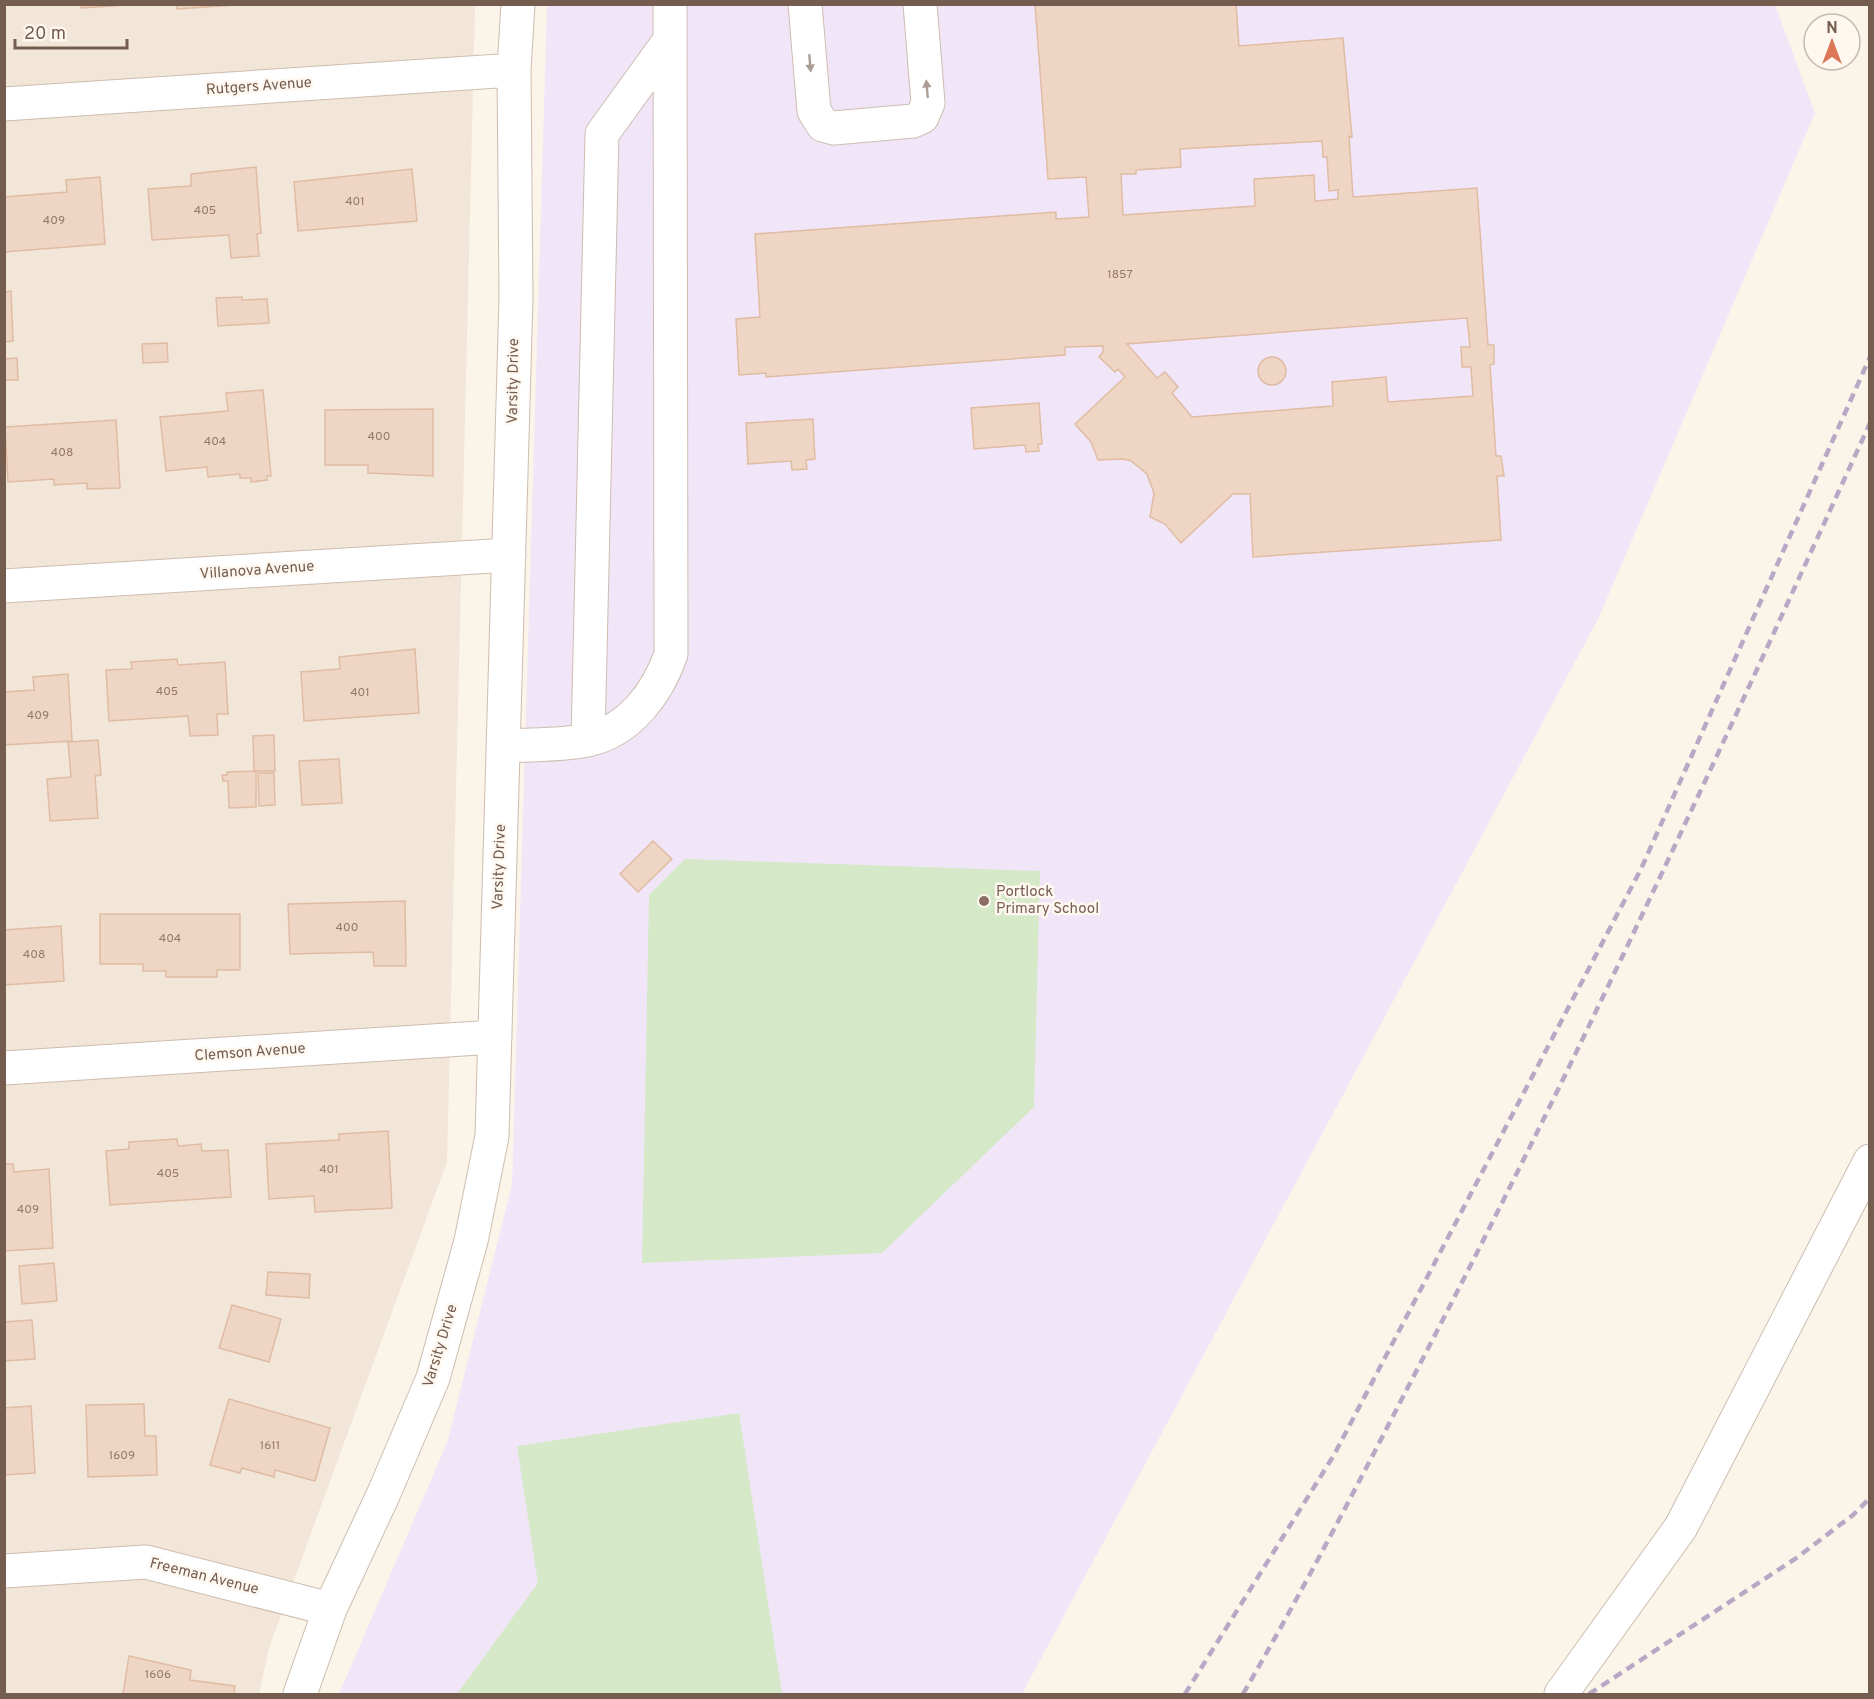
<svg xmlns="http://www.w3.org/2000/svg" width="1874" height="1699" font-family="Overpass,sans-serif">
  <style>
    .residential { fill: #f2e6d8 }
    .education { fill: #f1e6f8 }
    .green { fill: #d5e8c8 }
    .building { fill: #efd5c3; stroke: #e0bca4; stroke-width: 1.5; fill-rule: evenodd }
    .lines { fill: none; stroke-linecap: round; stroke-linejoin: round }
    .minor-casing { stroke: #cdbdb0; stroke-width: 35 }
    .minor { stroke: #fff; stroke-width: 33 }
    .rail { stroke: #b8a8c5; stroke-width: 4.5; stroke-dasharray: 9 6; stroke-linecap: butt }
    .oneway { fill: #ac9d95 }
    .education-dot { fill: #8d6e63; stroke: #fef8f0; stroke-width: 2 }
    .labels { text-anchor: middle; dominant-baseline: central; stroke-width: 5; stroke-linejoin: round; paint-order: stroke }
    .number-label { font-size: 12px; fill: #937a6b }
    .street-label { font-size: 15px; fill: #745c4e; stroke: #fef8f0 }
    .education-label { font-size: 15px; fill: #785e54; stroke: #fef8f0; text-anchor: start }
  </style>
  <rect width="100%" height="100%" fill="#fbf4e9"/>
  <path class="residential" d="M 5,5 L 475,5 L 447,1162 L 269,1648 L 259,1694 L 5,1694 Z"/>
  <path class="education" d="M 547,5 L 1775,5 L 1815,113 L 1599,617 L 1022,1694 L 339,1694 L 447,1443 L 512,1185 Z"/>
  <path class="green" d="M 685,859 L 1040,871 L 1034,1107 L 882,1253 L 642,1263 L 649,895 Z
    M 739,1413 L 782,1694 L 457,1694 L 538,1583 L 517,1446 Z"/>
  <path class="building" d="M 81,4 L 127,4 L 127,5 L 81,8 Z
    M 176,4 L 235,4 L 235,5 L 177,9 Z
    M 1035,4 L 1236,4 L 1239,46 L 1343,38 L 1352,137 L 1349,136 L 1353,197 L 1477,188 L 1488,345 L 1494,345 L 1494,364 L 1490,365 L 1496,456 L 1501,456 L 1504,476 L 1497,476 L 1501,540 L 1253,557 L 1250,494 L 1233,494 L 1181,543 L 1165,524 L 1150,517 L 1154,493 L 1147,474 L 1131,461 L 1123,459 L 1098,460 L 1091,442 L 1075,424 L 1125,377 L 1118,369 L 1115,372 L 1099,357 L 1103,352 L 1103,346 L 1065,347 L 1065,355 L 766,377 L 766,373 L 739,375 L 736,319 L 760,317 L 755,234 L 1056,212 L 1056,219 L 1089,217 L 1086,177 L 1048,179 ZM 1322,141 L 1323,157 L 1327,157 L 1329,191 L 1338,190 L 1338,199 L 1315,201 L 1314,175 L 1254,179 L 1255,206 L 1123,215 L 1121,174 L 1136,174 L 1136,170 L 1181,167 L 1180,149 ZM 1467,318 L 1470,347 L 1461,347 L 1462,367 L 1471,367 L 1473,396 L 1388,402 L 1386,377 L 1332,382 L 1333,406 L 1192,417 L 1172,393 L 1178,387 L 1165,372 L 1157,378 L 1127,344 Z
    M 256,167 L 261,233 L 257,234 L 259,256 L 231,258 L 229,235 L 152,240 L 148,189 L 191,186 L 191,174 Z
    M 412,169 L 417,221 L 298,231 L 294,182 Z
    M 100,177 L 105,244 L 4,252 L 4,197 L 67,192 L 66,180 Z
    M 11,291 L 13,341 L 4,342 L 4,292 Z
    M 242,297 L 242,300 L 267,299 L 269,323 L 218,326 L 216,298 Z
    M 167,343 L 168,362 L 143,363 L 142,344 Z
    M1258 371a14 14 0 1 1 28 0a14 14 0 1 1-28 0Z
    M 17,358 L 18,380 L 4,380 L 4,359 Z
    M 263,390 L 271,476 L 267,476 L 267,480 L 251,482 L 251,478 L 240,478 L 240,474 L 208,477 L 207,467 L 166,471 L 160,417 L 228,411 L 226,393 Z
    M 1039,403 L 1042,444 L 1038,444 L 1039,451 L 1026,452 L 1025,445 L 974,449 L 971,408 Z
    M 433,409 L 433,476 L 368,473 L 368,465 L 325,465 L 325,410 Z
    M 813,419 L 815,459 L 806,460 L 807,469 L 792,470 L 791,461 L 748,464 L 746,423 Z
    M 116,420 L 120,488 L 87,489 L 87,483 L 54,485 L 54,479 L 8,482 L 5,427 Z
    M 415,649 L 419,713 L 304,721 L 301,672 L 340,669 L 339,657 Z
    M 177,659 L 178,665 L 225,662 L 228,714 L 217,714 L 218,735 L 190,736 L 188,716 L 109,721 L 106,670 L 132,669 L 131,662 Z
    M 68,674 L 72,741 L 4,745 L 4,692 L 34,690 L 33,677 Z
    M 274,735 L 275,771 L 254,771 L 253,736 Z
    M 98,740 L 101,775 L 95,776 L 98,818 L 50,821 L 47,779 L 71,777 L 68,742 Z
    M 339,759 L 342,803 L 302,805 L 299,761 Z
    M 256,771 L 256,807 L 229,808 L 228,781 L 223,781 L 222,775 L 227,775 L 227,772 Z
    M 258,773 L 274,773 L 275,805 L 259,806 Z
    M 653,841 L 672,859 L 638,892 L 620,874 Z
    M 405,901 L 406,966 L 374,966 L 373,952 L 290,954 L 288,904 Z
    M 100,914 L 240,914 L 240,970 L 217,970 L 217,977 L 166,977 L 166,971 L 143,971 L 143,964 L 100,964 Z
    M 61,926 L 64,981 L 4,985 L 4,930 Z
    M 388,1131 L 392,1208 L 315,1212 L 314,1196 L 269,1199 L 266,1144 L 339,1140 L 339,1134 Z
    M 177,1139 L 178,1146 L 201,1144 L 202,1151 L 228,1150 L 231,1197 L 110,1205 L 106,1151 L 129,1149 L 129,1142 Z
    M 4,1164 L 13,1164 L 14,1172 L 49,1169 L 53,1248 L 4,1251 Z
    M 54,1263 L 57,1301 L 22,1304 L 19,1266 Z
    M 268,1272 L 310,1274 L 309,1298 L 266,1295 Z
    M 232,1305 L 281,1319 L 269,1362 L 219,1348 Z
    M 32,1320 L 35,1359 L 4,1361 L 4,1322 Z
    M 229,1399 L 330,1428 L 315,1481 L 275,1470 L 274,1477 L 242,1468 L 240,1473 L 210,1465 Z
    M 144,1404 L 145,1436 L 156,1436 L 157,1475 L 88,1477 L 86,1405 Z
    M 31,1406 L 35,1473 L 4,1475 L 4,1408 Z
    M 129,1656 L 191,1670 L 190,1680 L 235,1686 L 234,1694 L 123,1694 Z"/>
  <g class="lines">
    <defs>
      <path id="minor" d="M 805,4 L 814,111 L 823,125 L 834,128 L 913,121 L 922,117 L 928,103 L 920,4
        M 4,104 L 514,70
        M 4,586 L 509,555
        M 588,740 L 602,134 L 670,40
        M 503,746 C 530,744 561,746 587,740 C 630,731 658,692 671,654 L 670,4
        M 4,1068 L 495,1037
        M 4,1571 L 146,1562 L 330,1609
        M 300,1694 L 330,1609 L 384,1493 L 433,1378 L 471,1241 L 492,1136 L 516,298 L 514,70 L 518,4
        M 1561,1694 L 1681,1527 L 1870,1161"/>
    </defs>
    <use href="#minor" class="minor-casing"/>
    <use href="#minor" class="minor"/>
    <path class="rail" d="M 1185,1694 L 1334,1455 L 1641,869 L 1870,357
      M 1243,1694 C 1301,1594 1355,1490 1408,1387 C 1573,1071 1722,747 1870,423
      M 1589,1694 L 1795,1559 L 1853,1515 L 1870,1498"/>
  </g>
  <defs><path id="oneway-solid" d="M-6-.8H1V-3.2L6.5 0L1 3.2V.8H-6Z" transform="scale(1.5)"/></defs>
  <g class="oneway">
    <use href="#oneway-solid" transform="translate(810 63) rotate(85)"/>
    <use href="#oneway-solid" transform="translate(927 89) rotate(-95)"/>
  </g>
  <circle class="education-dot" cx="984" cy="901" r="6"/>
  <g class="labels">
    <g class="number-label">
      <text x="355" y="202">401</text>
      <text x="205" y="211">405</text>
      <text x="54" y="221">409</text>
      <text x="1120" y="275">1857</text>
      <text x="379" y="437">400</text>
      <text x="215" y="442">404</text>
      <text x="62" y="453">408</text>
      <text x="167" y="692">405</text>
      <text x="360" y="693">401</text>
      <text x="38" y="716">409</text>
      <text x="347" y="928">400</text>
      <text x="170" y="939">404</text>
      <text x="34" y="955">408</text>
      <text x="329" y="1170">401</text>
      <text x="168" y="1174">405</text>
      <text x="28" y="1210">409</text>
      <text x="270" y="1446">1611</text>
      <text x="122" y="1456">1609</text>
      <text x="158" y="1675">1606</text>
    </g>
    <g class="street-label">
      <text transform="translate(259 87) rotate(-4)">Rutgers Avenue</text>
      <text transform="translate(514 381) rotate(-89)">Varsity Drive</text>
      <text transform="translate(257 571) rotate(-4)">Villanova Avenue</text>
      <text transform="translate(500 867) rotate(-88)">Varsity Drive</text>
      <text transform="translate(250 1053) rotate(-4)">Clemson Avenue</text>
      <text transform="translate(441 1346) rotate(-73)">Varsity Drive</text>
      <text transform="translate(204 1577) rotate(14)">Freeman Avenue</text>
    </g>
    <g class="education-label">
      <text x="996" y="892">Portlock<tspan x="996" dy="17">Primary School</tspan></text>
    </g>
  </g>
  <rect width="1874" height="1699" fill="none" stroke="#745c4e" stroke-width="12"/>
  <g transform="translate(1832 42)"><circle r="28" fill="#fef8f0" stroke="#c7baaf" stroke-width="1.5"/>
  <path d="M0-4.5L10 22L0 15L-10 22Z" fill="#db7758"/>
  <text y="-9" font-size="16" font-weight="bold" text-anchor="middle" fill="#745c4e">N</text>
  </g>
  <path d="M15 39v9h112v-9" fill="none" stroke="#745c4e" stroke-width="3"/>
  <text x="24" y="39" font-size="18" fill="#745c4e" stroke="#fef8f0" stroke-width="4.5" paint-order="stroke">20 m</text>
</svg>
